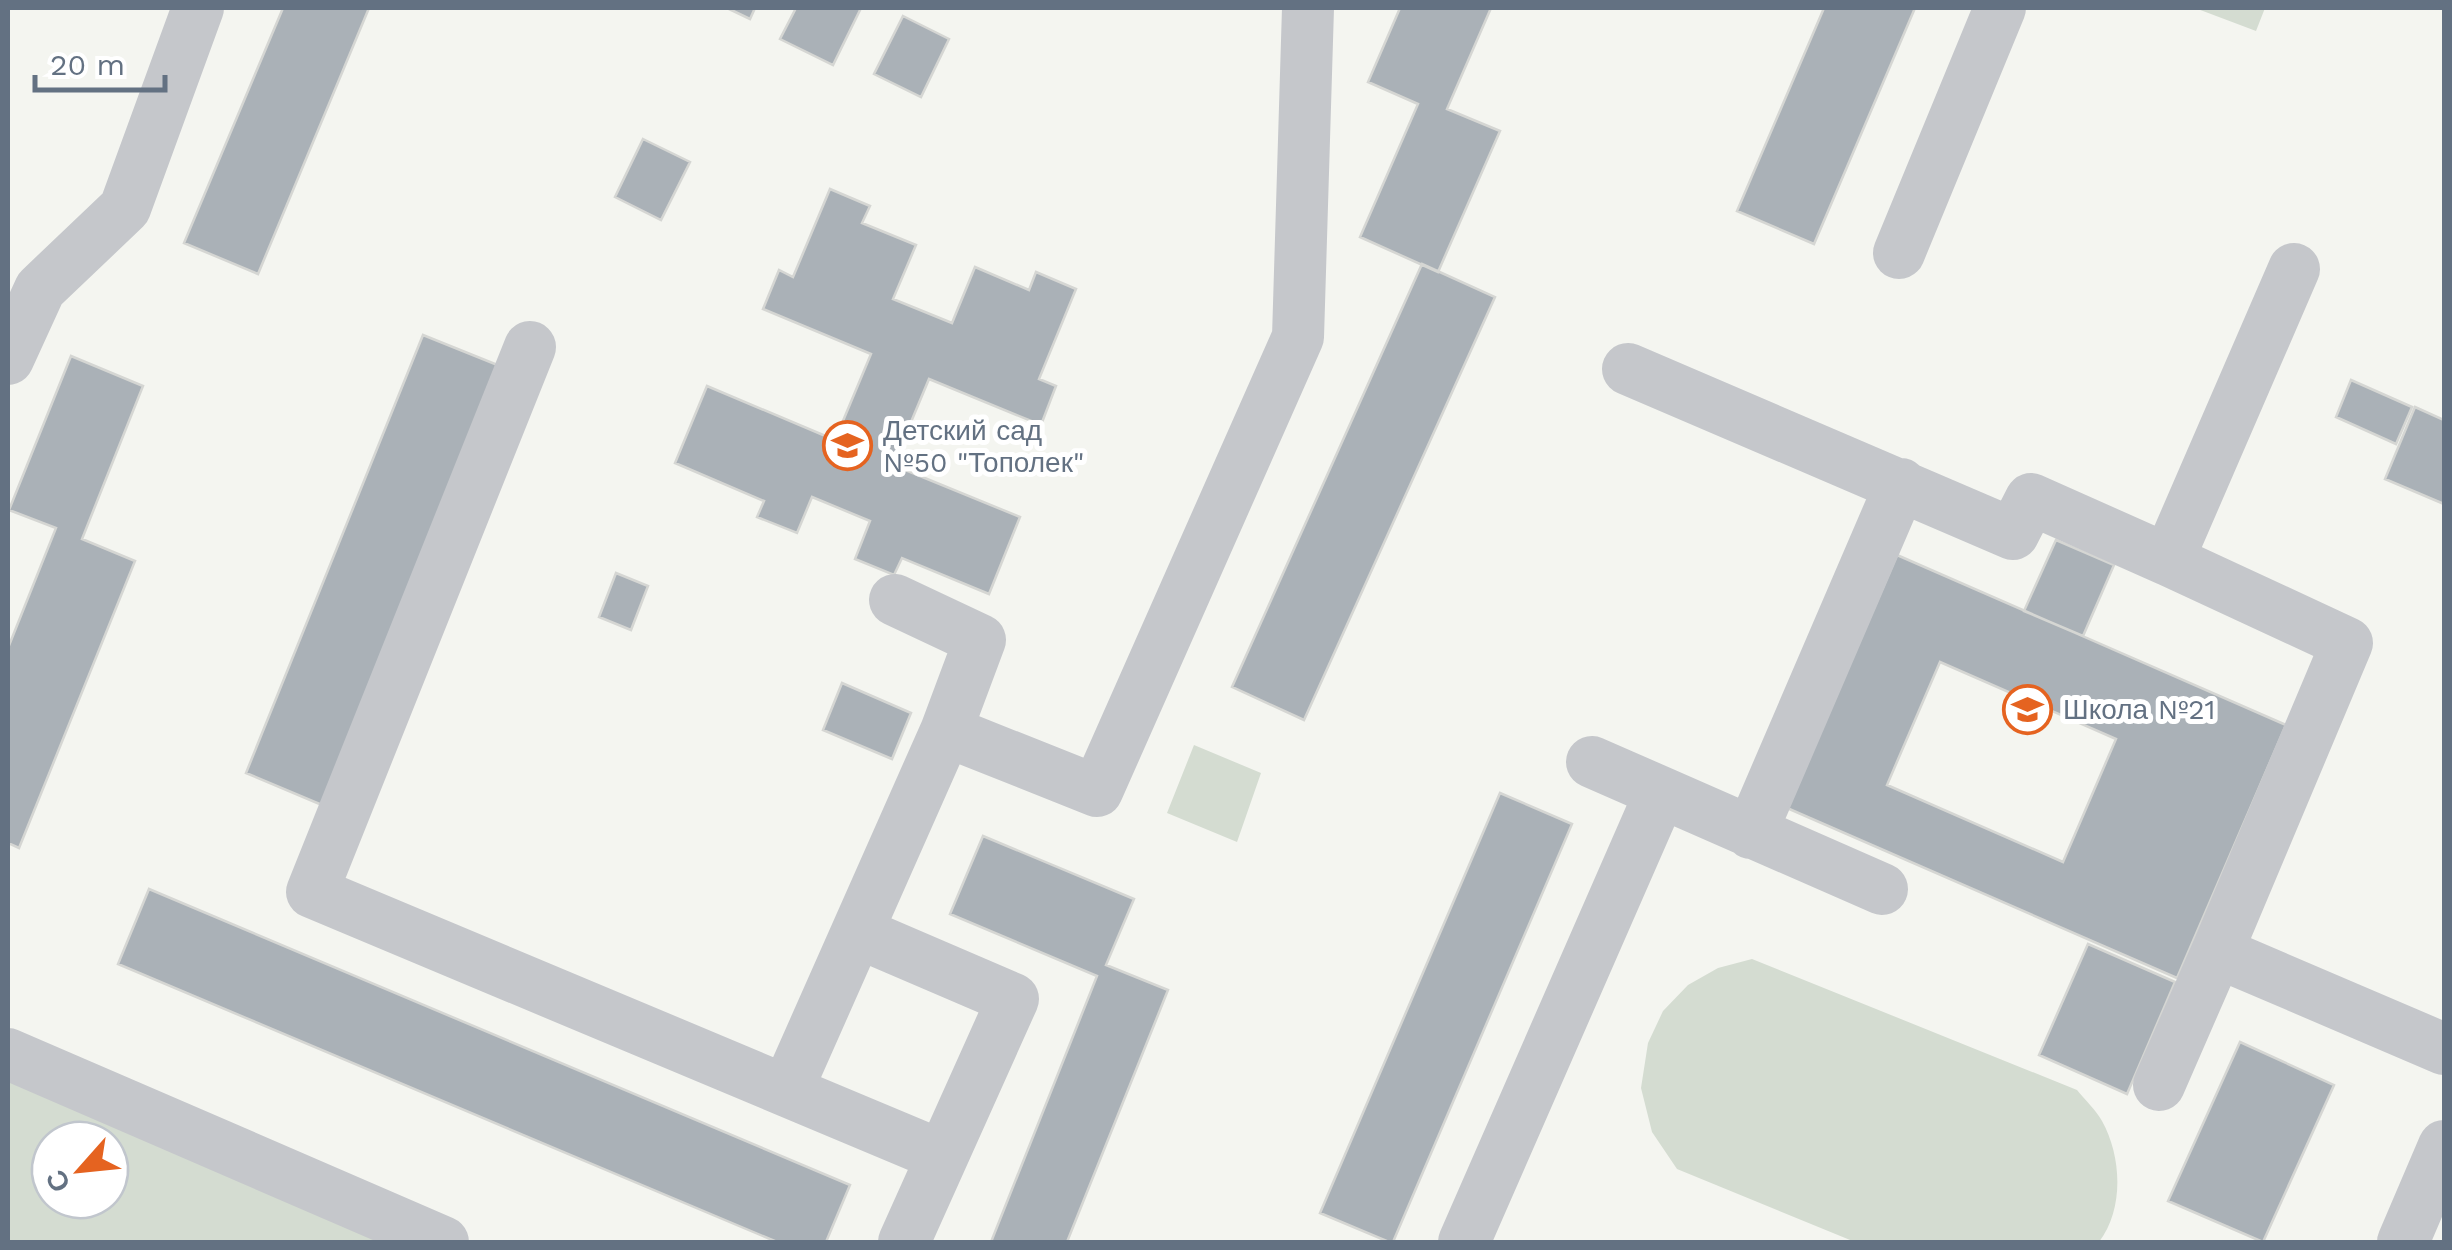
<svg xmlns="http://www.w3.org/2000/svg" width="2452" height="1250" font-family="'Work Sans',sans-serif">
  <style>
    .green { fill: #d4dcd1; fill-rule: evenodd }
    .building { fill: #aab1b7; stroke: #d5d6d3; stroke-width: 2.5; fill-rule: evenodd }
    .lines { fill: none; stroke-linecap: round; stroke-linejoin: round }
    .minor { stroke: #c5c7cb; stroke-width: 52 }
    .labels { text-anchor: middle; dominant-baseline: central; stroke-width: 10; stroke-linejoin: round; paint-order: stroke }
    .poi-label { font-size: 28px; fill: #637182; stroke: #fff; text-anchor: start }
  </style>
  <rect width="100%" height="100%" fill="#f4f5f0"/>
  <path class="green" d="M 2195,8 L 2265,8 L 2256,31 Z
    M 1194,745 L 1261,773 L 1237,842 L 1167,813 Z
    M 1752,959 L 2077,1090 C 2085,1100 2096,1110 2102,1121 C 2122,1157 2124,1209 2099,1242 L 1855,1242 L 1677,1169 L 1652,1132 L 1641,1088 L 1648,1043 L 1663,1011 L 1688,985 L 1718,968 Z
    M 8,1076 L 398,1242 L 8,1242 ZM 50,1140 L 110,1140 L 110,1200 L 50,1200 Z"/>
  <path class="building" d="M 283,8 L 369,8 L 258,274 L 184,243 Z
    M 727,8 L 755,8 L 750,19 Z
    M 796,8 L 861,8 L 833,65 L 780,39 Z
    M 1400,8 L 1491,8 L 1447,109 L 1500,131 L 1438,272 L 1360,237 L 1418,104 L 1368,82 Z
    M 1824,8 L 1915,8 L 1814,244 L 1737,211 Z
    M 903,16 L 949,39 L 921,97 L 874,74 Z
    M 643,139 L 690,162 L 661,220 L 615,197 Z
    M 830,189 L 870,206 L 862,223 L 916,245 L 893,299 L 952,323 L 975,267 L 1029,290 L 1036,272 L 1076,289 L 1039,379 L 1056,386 L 1041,425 L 929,379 L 893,465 L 1020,517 L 989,594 L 902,558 L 894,575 L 855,559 L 870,521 L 812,497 L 797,533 L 757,517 L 764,501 L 675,463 L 707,386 L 835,440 L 871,354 L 763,309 L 779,270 L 793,277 Z
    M 1422,264 L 1495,297 L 1304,720 L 1232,687 Z
    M 423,335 L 500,366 L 322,805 L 246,773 Z
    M 71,356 L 143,386 L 82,539 L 135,561 L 19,848 L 8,843 L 8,648 L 56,528 L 9,510 Z
    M 2351,380 L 2412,407 L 2396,444 L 2336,417 Z
    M 2415,407 L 2444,420 L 2444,504 L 2385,479 Z
    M 2056,540 L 2114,565 L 2083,636 L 2024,611 Z
    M 1897,555 L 2286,725 L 2177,978 L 1787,808 ZM 1940,662 L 2116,739 L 2063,862 L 1887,785 Z
    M 616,573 L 648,586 L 631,630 L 599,617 Z
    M 842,683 L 911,713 L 892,759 L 823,730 Z
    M 1500,793 L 1572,824 L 1393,1242 L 1389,1242 L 1320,1213 Z
    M 983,836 L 1134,899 L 1106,965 L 1168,990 L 1067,1242 L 991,1242 L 1097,976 L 950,914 Z
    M 149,889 L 850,1185 L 826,1242 L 777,1242 L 118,964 Z
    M 2088,944 L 2175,982 L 2127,1094 L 2039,1055 Z
    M 2240,1042 L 2334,1085 L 2263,1242 L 2168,1201 Z"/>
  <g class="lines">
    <path class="minor" d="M 1899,253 L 2000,8
      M 2294,269 L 2168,560 L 2347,643 L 2217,952 L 2444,1049
      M 530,347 L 312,892 L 942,1156
      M 8,359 L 40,289 L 125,208 L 198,8
      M 1628,369 L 2013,534 L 2031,499 L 2168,560
      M 895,600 L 980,640 L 946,731
      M 1592,762 L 1882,889
      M 1751,833 L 1901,484
      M 857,932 L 1013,999 L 904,1242
      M 8,1054 L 443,1242
      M 2159,1085 L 2217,952
      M 787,1090 L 946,731 L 1097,791 L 1298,337 L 1308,8
      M 1464,1242 L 1660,794
      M 2403,1242 L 2444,1146"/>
  </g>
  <defs>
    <symbol id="school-ring" viewBox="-11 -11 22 22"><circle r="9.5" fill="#fff" stroke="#e56320" stroke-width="1.5"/><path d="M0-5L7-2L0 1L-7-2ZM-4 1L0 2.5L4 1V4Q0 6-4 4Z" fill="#e56320"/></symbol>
  </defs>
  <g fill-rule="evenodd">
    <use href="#school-ring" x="820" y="418" width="55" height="55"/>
    <use href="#school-ring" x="2000" y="682" width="55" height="55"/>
  </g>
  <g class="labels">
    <g class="poi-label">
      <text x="883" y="430">Детский сад<tspan x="883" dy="32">№50 "Тополек"</tspan></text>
      <text x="2063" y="709">Школа №21</text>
    </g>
  </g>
  <rect width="2452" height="1250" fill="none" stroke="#637182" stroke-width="20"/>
  <g transform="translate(80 1170) rotate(243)"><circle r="48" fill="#ffffff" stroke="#c1c6cd" stroke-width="2.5"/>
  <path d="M0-8L18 38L0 25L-18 38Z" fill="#e56320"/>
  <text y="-15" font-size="28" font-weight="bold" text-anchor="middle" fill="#637182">С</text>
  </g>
  <path d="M35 75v15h130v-15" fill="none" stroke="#637182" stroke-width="5"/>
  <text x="50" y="75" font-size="30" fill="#637182" stroke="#ffffff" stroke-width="8" paint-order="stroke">20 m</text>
</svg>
